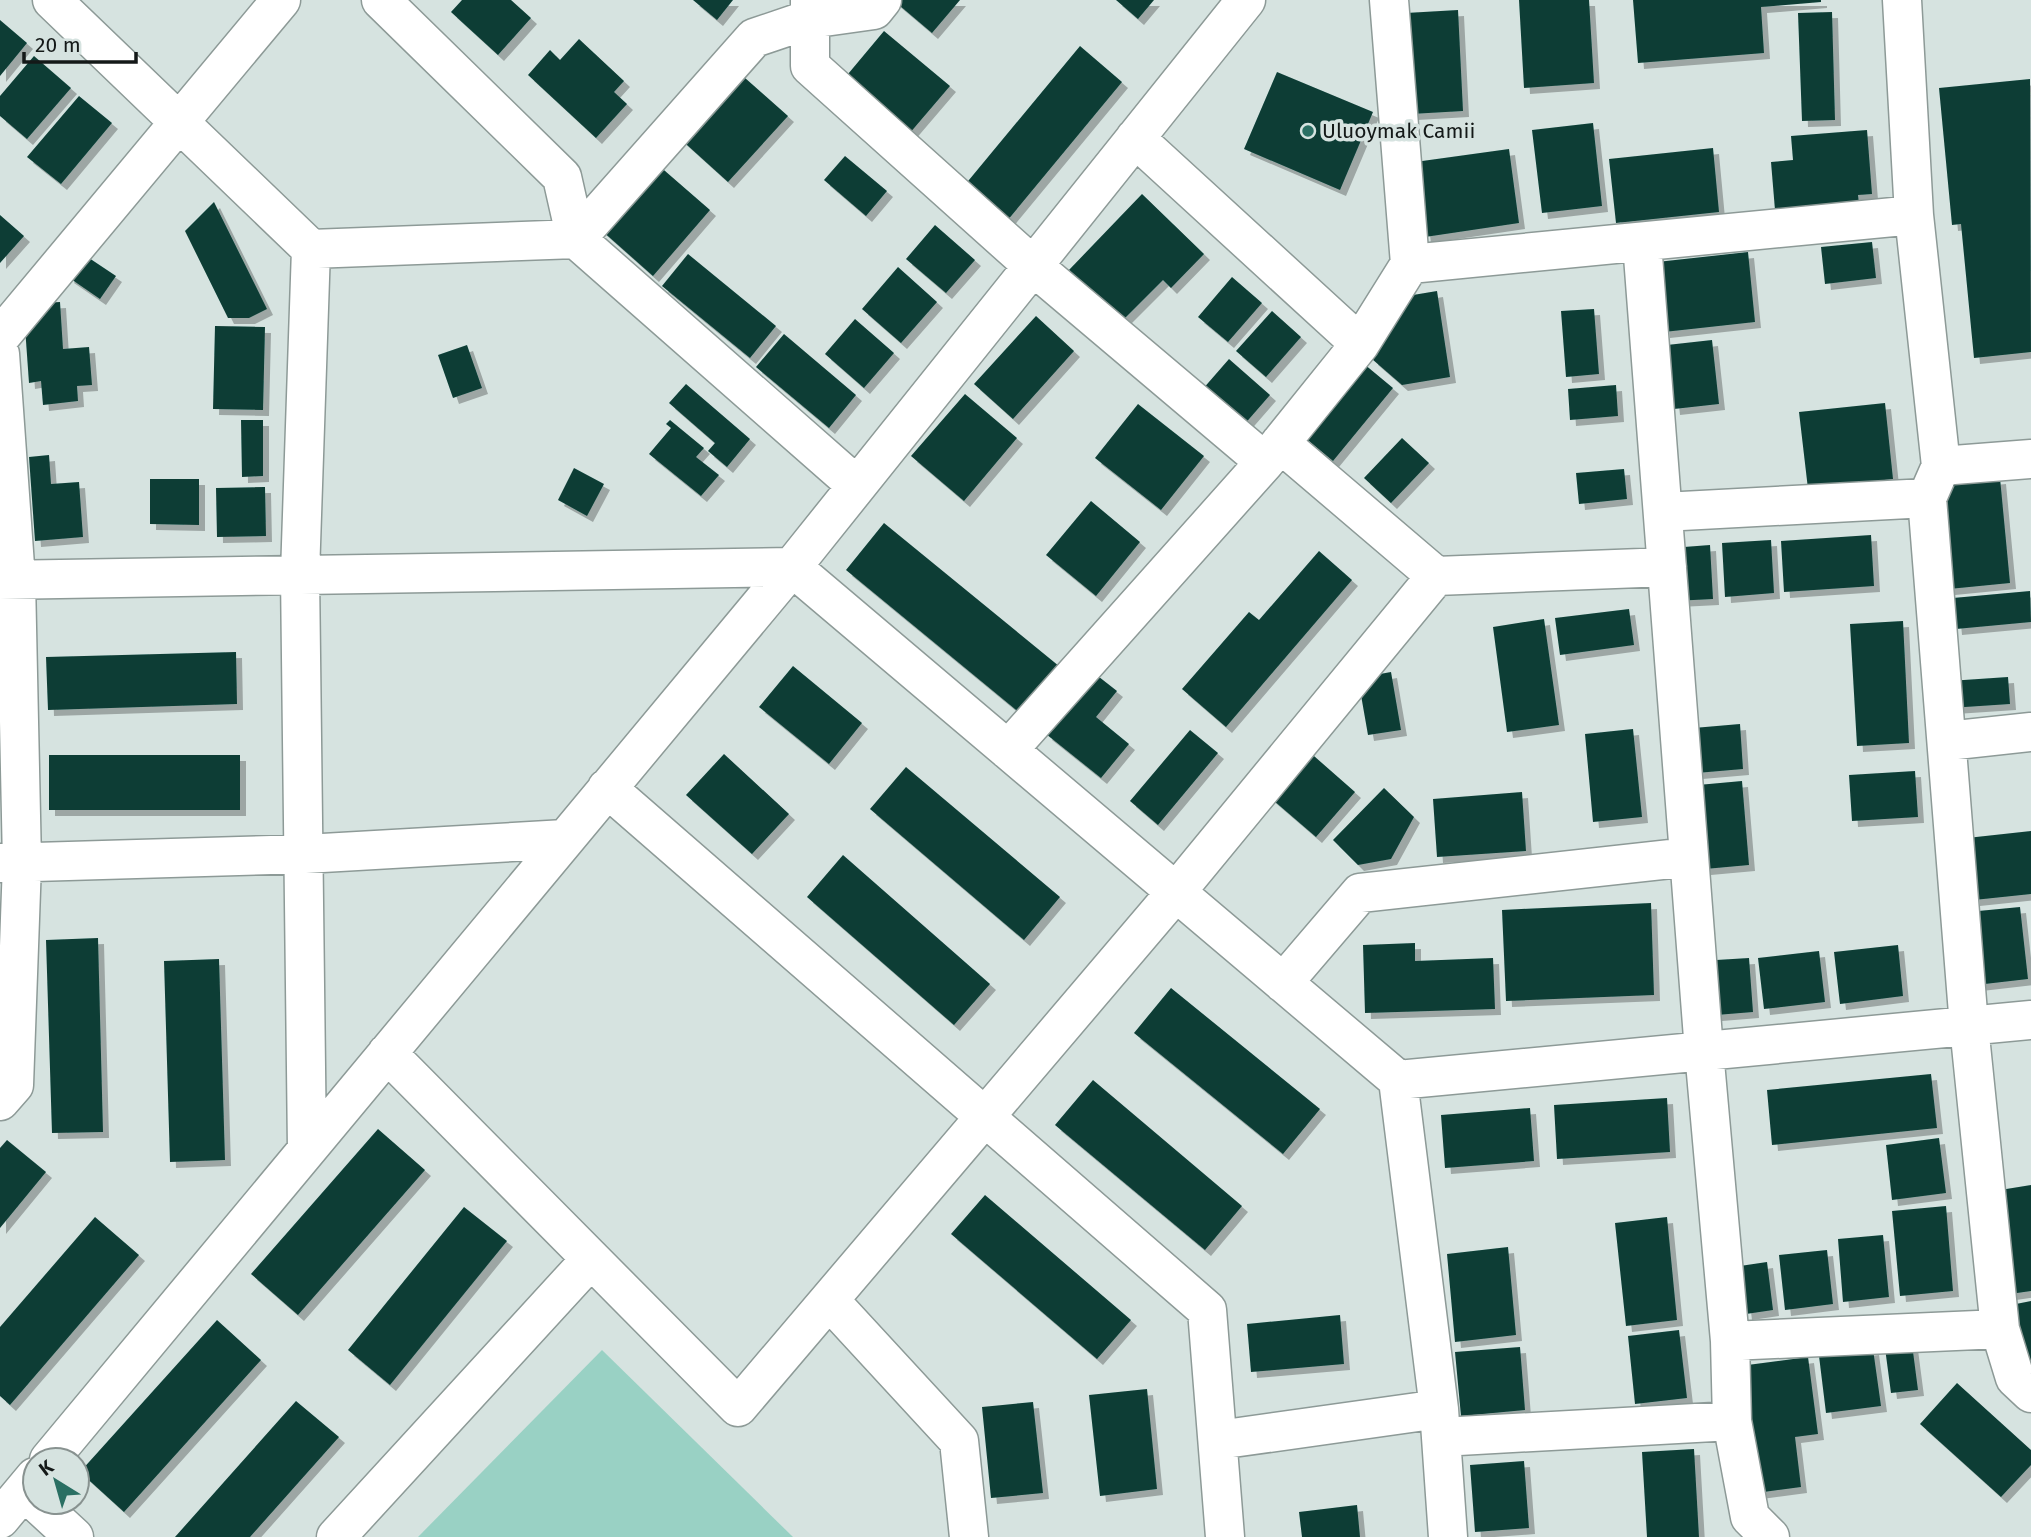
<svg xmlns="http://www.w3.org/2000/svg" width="2031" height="1537" font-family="'Fira Sans',sans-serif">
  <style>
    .green { fill: #99d1c4 }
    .building { fill: #0a3e36; filter: url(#shadow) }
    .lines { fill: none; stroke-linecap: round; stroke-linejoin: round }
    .minor-casing { stroke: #8d9a97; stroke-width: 41 }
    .minor { stroke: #fff; stroke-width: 38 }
    .poi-dot { fill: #2a6f63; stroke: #d6e3e0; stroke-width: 2.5 }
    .labels { text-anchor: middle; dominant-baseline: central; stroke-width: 7; stroke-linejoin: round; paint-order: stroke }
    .poi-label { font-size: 21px; fill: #141918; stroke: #d6e3e0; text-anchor: start }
  </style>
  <defs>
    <filter id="shadow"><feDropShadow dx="6" dy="6" stdDeviation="0" flood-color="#0004"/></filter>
  </defs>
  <rect width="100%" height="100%" fill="#d6e3e0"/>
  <path class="green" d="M 602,1350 L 793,1537 L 418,1537 Z"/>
  <path class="building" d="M 462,0 L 511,0 L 531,18 L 498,55 L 451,12 Z
    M 693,0 L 733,0 L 717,20 Z
    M 893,0 L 960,0 L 932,33 Z
    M 1116,0 L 1154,0 L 1138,19 Z
    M 1519,0 L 1589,0 L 1594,83 L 1524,88 Z
    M 1633,0 L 1821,0 L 1821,2 L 1761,7 L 1764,53 L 1638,63 Z
    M 1458,10 L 1463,111 L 1411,114 L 1406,13 Z
    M 1832,12 L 1835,120 L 1802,121 L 1798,13 Z
    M 0,20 L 27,43 L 0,76 Z
    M 884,31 L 950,86 L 903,141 L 838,86 Z
    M 579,39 L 624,81 L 614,92 L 627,104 L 596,138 L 528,75 L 550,50 L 560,60 Z
    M 1080,46 L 1122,82 L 1007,221 L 964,186 Z
    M 34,56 L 71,88 L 27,139 L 0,116 L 0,96 Z
    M 736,70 L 788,116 L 728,182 L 676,135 Z
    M 1277,72 L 1373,112 L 1340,190 L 1244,149 Z
    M 2030,79 L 2031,352 L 1974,358 L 1961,224 L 1952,225 L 1939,88 Z
    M 79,96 L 112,123 L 61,184 L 27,157 Z
    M 1593,123 L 1602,206 L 1542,213 L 1532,130 Z
    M 1867,130 L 1872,194 L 1858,195 L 1859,204 L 1775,210 L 1771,162 L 1793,160 L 1791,136 Z
    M 1713,148 L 1719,212 L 1616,223 L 1609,159 Z
    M 1509,149 L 1519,223 L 1425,237 L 1415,162 Z
    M 845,156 L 887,191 L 866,216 L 824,180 Z
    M 657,164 L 710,210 L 653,276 L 600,229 Z
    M 1142,194 L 1204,254 L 1171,288 L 1163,280 L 1122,321 L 1069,270 Z
    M 214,202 L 267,309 L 249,318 L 228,318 L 185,231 Z
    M 0,215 L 24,236 L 0,263 Z
    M 935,225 L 975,260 L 946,293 L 906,259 Z
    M 1872,242 L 1876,278 L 1825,284 L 1821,247 Z
    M 1748,252 L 1755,322 L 1664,332 L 1657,262 Z
    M 83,254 L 116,276 L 100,299 L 68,277 Z
    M 688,254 L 776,326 L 750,358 L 662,286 Z
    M 898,267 L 937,302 L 901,343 L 862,309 Z
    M 1232,277 L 1262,303 L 1228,342 L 1198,317 Z
    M 1437,291 L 1450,377 L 1402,385 L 1372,359 L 1407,296 Z
    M 60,302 L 63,349 L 89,347 L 92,385 L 77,386 L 78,401 L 43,405 L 41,381 L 29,383 L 24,313 L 42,303 Z
    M 1594,309 L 1599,374 L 1566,377 L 1561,311 Z
    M 1272,311 L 1301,337 L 1266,377 L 1236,351 Z
    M 1036,316 L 1074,351 L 1013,419 L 974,384 Z
    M 855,319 L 894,353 L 864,388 L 825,354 Z
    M 215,326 L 265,327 L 263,410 L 213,409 Z
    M 784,334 L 856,395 L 829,428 L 756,367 Z
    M 1712,340 L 1719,404 L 1674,409 L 1667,345 Z
    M 467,345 L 482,388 L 453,398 L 438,355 Z
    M 1229,359 L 1270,395 L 1236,434 L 1195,398 Z
    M 1358,359 L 1393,388 L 1333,461 L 1298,432 Z
    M 686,384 L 750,439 L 727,467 L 708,451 L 715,443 L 669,403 Z
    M 1616,385 L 1618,416 L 1570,420 L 1568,389 Z
    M 965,394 L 1017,438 L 964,501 L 911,456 Z
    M 1885,403 L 1893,479 L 1808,489 L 1799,412 Z
    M 1138,404 L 1204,456 L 1161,510 L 1095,458 Z
    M 241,420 L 263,420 L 263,476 L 242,477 Z
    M 670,420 L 704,448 L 696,457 L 719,475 L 701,496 L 649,454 L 671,428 L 666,424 Z
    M 1402,438 L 1429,463 L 1391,503 L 1364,478 Z
    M 49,455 L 51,484 L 79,482 L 83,537 L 35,541 L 29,457 Z
    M 574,468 L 604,484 L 587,516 L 558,500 Z
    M 1624,469 L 1627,499 L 1579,504 L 1576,473 Z
    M 2000,478 L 2010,583 L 1949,589 L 1939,484 Z
    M 150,479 L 199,479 L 199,525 L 150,524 Z
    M 265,487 L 266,536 L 217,537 L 216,488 Z
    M 1091,501 L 1140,542 L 1096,596 L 1046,555 Z
    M 884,523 L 1065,671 L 1026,718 L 846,570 Z
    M 1871,535 L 1874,586 L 1784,592 L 1781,541 Z
    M 1771,540 L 1774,593 L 1725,597 L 1722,543 Z
    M 1710,545 L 1713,599 L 1674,601 L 1671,548 Z
    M 1319,551 L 1352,580 L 1226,727 L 1182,689 L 1249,612 L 1259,620 Z
    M 2030,591 L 2031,622 L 1956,629 L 1953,598 Z
    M 1629,609 L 1634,645 L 1560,655 L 1555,618 Z
    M 1544,619 L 1559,725 L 1507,732 L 1493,627 Z
    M 1903,621 L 1909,743 L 1857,746 L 1850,624 Z
    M 236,652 L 237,704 L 48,710 L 46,657 Z
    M 793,666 L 862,723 L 829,764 L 759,707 Z
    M 1391,672 L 1401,730 L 1368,735 L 1358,678 Z
    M 1094,673 L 1117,691 L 1096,717 L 1129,744 L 1101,778 L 1046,734 Z
    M 2008,677 L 2010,704 L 1950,708 L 1949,681 Z
    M 1740,724 L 1743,769 L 1685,774 L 1682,729 Z
    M 1633,729 L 1642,817 L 1593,822 L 1585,734 Z
    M 1190,730 L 1218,753 L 1158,825 L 1130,801 Z
    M 1306,749 L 1355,792 L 1316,837 L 1266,794 Z
    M 724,754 L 789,814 L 752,854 L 686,795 Z
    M 49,755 L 240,755 L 240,810 L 49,810 Z
    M 906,767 L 1060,897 L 1024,940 L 870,809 Z
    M 1915,771 L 1918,817 L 1852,821 L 1849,775 Z
    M 1742,781 L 1749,865 L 1694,870 L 1687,786 Z
    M 1384,788 L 1414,817 L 1391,859 L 1358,865 L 1333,840 Z
    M 1522,792 L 1526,851 L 1437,857 L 1433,799 Z
    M 2031,831 L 2031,894 L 1974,900 L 1967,838 Z
    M 843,855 L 990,984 L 954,1025 L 807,897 Z
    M 1651,903 L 1654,995 L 1506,1001 L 1502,910 Z
    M 2020,907 L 2028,979 L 1976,985 L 1968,912 Z
    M 98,938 L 103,1132 L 52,1133 L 46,940 Z
    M 1415,943 L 1415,961 L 1493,958 L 1495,1009 L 1365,1013 L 1363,945 Z
    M 1898,945 L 1903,996 L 1840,1004 L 1834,952 Z
    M 1819,951 L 1825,1002 L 1764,1009 L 1758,958 Z
    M 1749,958 L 1753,1012 L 1704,1016 L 1700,961 Z
    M 219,959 L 225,1160 L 170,1162 L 164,961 Z
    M 1171,988 L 1320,1109 L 1283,1154 L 1134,1033 Z
    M 1931,1074 L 1937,1128 L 1772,1145 L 1767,1090 Z
    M 1093,1080 L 1242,1206 L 1205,1250 L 1055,1125 Z
    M 1667,1098 L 1670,1152 L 1557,1159 L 1554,1105 Z
    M 1530,1108 L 1534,1161 L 1445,1168 L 1441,1115 Z
    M 378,1129 L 425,1170 L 298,1315 L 251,1274 Z
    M 1939,1138 L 1946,1193 L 1892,1200 L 1886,1145 Z
    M 7,1140 L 46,1172 L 0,1228 L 0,1148 Z
    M 2031,1185 L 2031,1291 L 2010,1294 L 1994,1191 Z
    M 985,1195 L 1131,1320 L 1097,1359 L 951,1234 Z
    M 1946,1206 L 1953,1291 L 1900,1296 L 1892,1211 Z
    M 464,1207 L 507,1241 L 390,1385 L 348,1350 Z
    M 95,1217 L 139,1255 L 10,1405 L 0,1396 L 0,1327 Z
    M 1667,1217 L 1677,1320 L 1626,1326 L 1615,1223 Z
    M 1883,1235 L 1889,1297 L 1843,1302 L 1838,1239 Z
    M 1508,1247 L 1516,1335 L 1455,1342 L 1447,1254 Z
    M 1827,1250 L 1833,1304 L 1785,1310 L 1779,1255 Z
    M 1767,1262 L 1773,1310 L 1746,1314 L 1740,1266 Z
    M 2031,1301 L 2031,1360 L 2023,1362 L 2011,1305 Z
    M 1340,1315 L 1344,1364 L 1251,1372 L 1247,1324 Z
    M 217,1320 L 261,1360 L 124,1512 L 80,1472 Z
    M 1679,1330 L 1687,1398 L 1635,1404 L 1628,1336 Z
    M 1912,1344 L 1918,1390 L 1891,1393 L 1885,1348 Z
    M 1520,1347 L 1525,1410 L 1461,1416 L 1455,1352 Z
    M 1873,1349 L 1881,1406 L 1826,1413 L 1819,1356 Z
    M 1808,1357 L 1818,1434 L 1795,1437 L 1801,1487 L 1756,1493 L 1740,1366 Z
    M 1957,1383 L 2031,1450 L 2031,1465 L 2001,1497 L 1920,1424 Z
    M 1147,1389 L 1157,1489 L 1100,1496 L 1089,1395 Z
    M 296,1401 L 339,1437 L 250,1537 L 175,1537 Z
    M 1033,1402 L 1043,1493 L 991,1498 L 982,1407 Z
    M 1694,1449 L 1699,1537 L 1647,1537 L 1642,1452 Z
    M 1524,1461 L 1529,1528 L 1475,1532 L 1470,1465 Z
    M 1357,1505 L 1360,1537 L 1302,1537 L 1299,1512 Z"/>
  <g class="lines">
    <defs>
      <path id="minor" d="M 52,0 L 311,249 L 576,239 L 754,38 L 810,19 L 874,10 L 882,0
        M 381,0 L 562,177 L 576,239 L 856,485
        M 810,0 L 810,66 L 1033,266 L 1265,462
        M 1902,0 L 1914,215 L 1941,466 L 1927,498 L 1969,1026 L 2000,1329
        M 1135,138 L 1360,344
        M 1642,243 L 1704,1051 L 1730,1341 L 1732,1421 L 1750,1517 L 1770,1537
        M 1410,264 L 1914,215
        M 0,337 L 281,0
        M 0,354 L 16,580 L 22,863 L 14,1085 L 0,1101
        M 1280,443 L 1436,576 L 1667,567
        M 1941,466 L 2031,459
        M 1663,512 L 1927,498
        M 0,580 L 792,567 L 1398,1080 L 1439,1409 L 1448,1537
        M 1947,741 L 2031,732
        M 1008,750 L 1265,462 L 1360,344 L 1410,264 L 1389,0
        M 607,788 L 1207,1310 L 1225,1537
        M 0,863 L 305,854 L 565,839
        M 1283,983 L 1360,893 L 1689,857
        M 387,1053 L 738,1407 L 1176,892 L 1436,576
        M 1398,1080 L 2031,1020
        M 307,1150 L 300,574 L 311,249
        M 829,1300 L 959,1441 L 969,1537
        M 1730,1341 L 2000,1329 L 2015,1378 L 2031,1393
        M 1441,1437 L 1732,1421
        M 1218,1440 L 1439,1409
        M 49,1460 L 792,567 L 1246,0
        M 36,1502 L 74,1537
        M 0,1519 L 35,1477
        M 336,1537 L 591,1259"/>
    </defs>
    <use href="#minor" class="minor-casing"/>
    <use href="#minor" class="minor"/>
  </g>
  <circle class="poi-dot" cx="1308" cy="131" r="7"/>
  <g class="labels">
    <g class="poi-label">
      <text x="1322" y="131">Uluoymak Camii</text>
    </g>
  </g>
  <g transform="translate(56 1481) rotate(323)"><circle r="33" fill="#d6e3e0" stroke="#889290" stroke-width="2"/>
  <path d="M0-5L12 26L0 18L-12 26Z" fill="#2a6f63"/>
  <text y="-10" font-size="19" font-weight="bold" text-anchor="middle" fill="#141918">K</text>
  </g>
  <path d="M24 52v10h112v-10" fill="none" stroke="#141918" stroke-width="3.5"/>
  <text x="35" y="52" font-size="21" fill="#141918" stroke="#d6e3e0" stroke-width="5" paint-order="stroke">20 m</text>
</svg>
